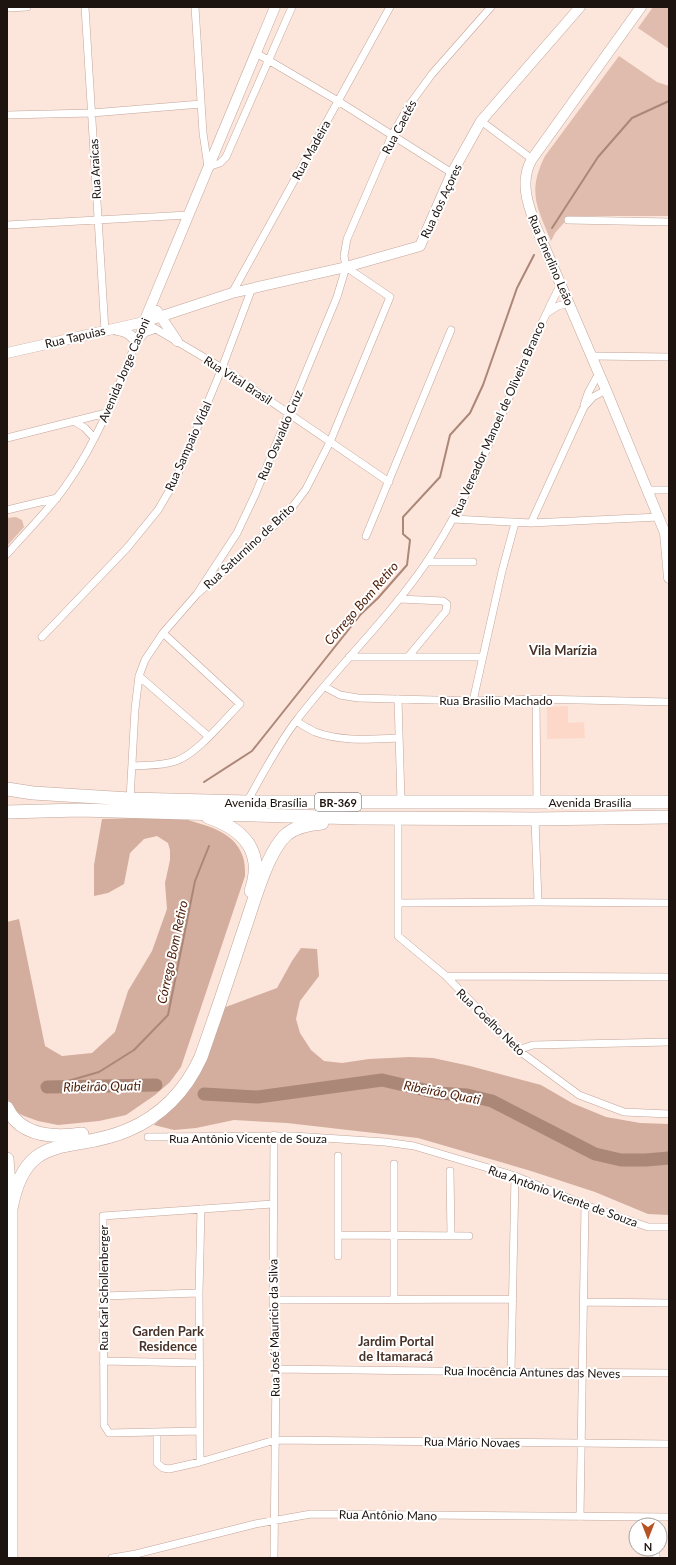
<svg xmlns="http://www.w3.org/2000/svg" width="676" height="1565" font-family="Lato,sans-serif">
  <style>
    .built { fill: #fdd8c8 }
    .green { fill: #dfbcad }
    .forest { fill: #d3ad9d }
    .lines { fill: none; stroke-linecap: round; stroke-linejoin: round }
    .stream { stroke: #ab8778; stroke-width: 2 }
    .river { stroke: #ab8778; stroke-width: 13 }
    .street-casing { stroke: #c2a69b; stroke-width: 8 }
    .secondary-casing { stroke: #c2a69b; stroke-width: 11 }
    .highway-casing { stroke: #c2a69b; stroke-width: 14 }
    .street { stroke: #fff; stroke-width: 7 }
    .secondary { stroke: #fff; stroke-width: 10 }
    .highway { stroke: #fff; stroke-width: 13 }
    .labels { text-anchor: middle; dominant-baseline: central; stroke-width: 4; stroke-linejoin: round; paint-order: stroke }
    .shield { fill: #fff; stroke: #615a57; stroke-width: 1 }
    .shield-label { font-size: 11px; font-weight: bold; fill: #1d130f }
    .street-label { font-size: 12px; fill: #1d130f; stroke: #fff }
    .water-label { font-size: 13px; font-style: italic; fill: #4b1b04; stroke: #fff }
    .neighbourhood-label { font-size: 13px; font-weight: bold; fill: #483228; stroke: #fff }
  </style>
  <rect width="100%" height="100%" fill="#fce5db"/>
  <path class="built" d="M 568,706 L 568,723 L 584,722 L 585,738 L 547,739 L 547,707 Z"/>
  <path class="green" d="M 653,7 L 669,7 L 669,49 L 638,28 Z
    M 619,56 L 657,82 L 669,86 L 669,216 L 570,216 L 555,233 L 551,241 C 537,207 527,192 545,156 Z
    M 16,517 L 22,520 L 24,527 L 7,546 L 7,518 Z"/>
  <path class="forest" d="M 178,817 C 202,825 234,829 243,857 C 245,863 245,870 245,876 L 181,1067 L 170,1082 L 155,1095 L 126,1115 L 99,1121 L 58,1125 L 38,1121 L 24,1116 L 14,1111 L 9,1103 L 7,1095 L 7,922 L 19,919 L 45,1046 L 62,1056 L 92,1053 L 115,1032 L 128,991 L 152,951 L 167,909 L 165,883 L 170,860 L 170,850 L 168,843 L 157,836 L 144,839 L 130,853 L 124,884 L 108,893 L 94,896 L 94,865 L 102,819 Z
    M 301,948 L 317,949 L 319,976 L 300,1001 L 296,1019 L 300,1033 L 311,1050 L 324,1061 L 342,1063 L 369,1059 L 410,1057 L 433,1058 L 470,1066 L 541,1085 L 572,1103 L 606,1117 L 640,1123 L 669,1124 L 669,1215 L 648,1214 L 595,1192 L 531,1171 L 418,1138 L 287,1123 L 234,1120 L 196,1128 L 174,1130 L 154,1125 L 194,1083 L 223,1008 L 277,988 L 292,961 Z"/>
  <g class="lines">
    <path class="stream" d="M 552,228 L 598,157 L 632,118 L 669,101
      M 204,782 L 252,751 L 361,614 L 378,598 L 407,565 L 410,540 L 403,534 L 403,517 L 440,477 L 450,435 L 470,413 L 483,385 L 517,288 L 534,255
      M 47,1087 L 99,1072 L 134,1050 L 168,1015 L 195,881 L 209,846"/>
    <path class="river" d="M 47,1087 L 156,1085
      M 204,1094 L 258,1097 L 382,1080 L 438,1093 L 467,1095 L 492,1101 L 595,1154 L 621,1160 L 646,1160 L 669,1158"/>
    <defs>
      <path id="street" d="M 85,7 L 105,331
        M 195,7 L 203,133 L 208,167 L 220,163 L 226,157 L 292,7
        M 7,8 L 27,7
        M 256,53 L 338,101 L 452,173
        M 7,115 L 92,113 L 201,104
        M 481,121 L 532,159
        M 568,220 L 669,222
        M 7,225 L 188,215
        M 232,293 L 390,7
        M 547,313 L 558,306 L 569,303
        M 139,340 L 145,333 L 156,329
        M 592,356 L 669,357
        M 584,405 L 588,393 L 599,373
        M 74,421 L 85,428 L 94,438
        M 7,438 L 106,413
        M 648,490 L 669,490
        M 7,510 L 57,498
        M 453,519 L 531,523 L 659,517
        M 531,523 L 584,407 L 593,397 L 606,390
        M 366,536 L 451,330
        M 7,554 C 26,532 48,511 65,487 C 100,438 122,378 144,322 L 222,368 L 389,482
        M 427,562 L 473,562
        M 197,594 L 237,533 L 255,495 L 337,297 L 346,267 L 344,256 L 347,239 L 392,135 L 410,104 L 432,74 L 491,7
        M 399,599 L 443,601 L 447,604 L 446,611 L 408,657
        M 42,637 L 127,548 L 158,510 L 175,481 L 222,368 L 252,288
        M 349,657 L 483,657
        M 139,676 L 208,736
        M 325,687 L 340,695 L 358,698 L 473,701 L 536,699 L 669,702
        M 398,699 L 401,801
        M 536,699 L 537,802
        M 473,701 L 502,571 L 515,523
        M 296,721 C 302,725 309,729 315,732 C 342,742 372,739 399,738
        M 133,766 C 147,765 162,766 176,761 C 197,754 224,720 240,704 L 163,633
        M 130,799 L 135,709 L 139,676 L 145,660 L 163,633 L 197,594 L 253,545 L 287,514 L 306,489 L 330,442 L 390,297 L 346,267
        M 247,802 C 262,775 277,746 296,721 C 337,667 388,619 426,563 C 484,477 513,375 561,284
        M 398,818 L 398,936 L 446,976 L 518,1050 L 579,1095 L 624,1112 L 669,1114
        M 535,819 L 538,902
        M 398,903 L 538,902 L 669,903
        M 446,976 L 669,977
        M 518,1050 L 533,1045 L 669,1042
        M 148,1137 L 294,1136 L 385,1142 L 414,1146 L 515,1176 L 585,1205 L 648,1227 L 669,1227
        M 338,1156 L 338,1256
        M 394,1164 L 394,1299
        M 450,1171 L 451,1236
        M 338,1235 L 469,1236
        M 103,1296 L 199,1293
        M 273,1300 L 513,1299
        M 584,1302 L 669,1303
        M 103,1361 L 200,1363
        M 276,1369 L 511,1372 L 669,1373
        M 511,1372 L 515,1176
        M 200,1431 L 109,1433 L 104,1425 L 103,1216 L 273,1204
        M 157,1432 L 157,1463 L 163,1468 L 169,1469 L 200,1462 L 275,1440 L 669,1444
        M 200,1462 L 199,1293 L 201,1209
        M 580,1517 L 585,1205
        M 112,1558 L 136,1554 L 255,1524 L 311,1514 L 669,1517
        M 274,1558 L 276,1369 L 273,1300 L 274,1135
        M 656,1558 L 656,1549"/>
      <path id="secondary" d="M 641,7 L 532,159 C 519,181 528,205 536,227 L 606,390 L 665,533 L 669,578
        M 157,311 L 177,341
        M 144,322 L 275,7
        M 117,330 C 126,331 132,334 136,343
        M 7,353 L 144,322 L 232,293 L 346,267 L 420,246 L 452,173 L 481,121 L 580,7"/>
      <path id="highway" d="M 7,789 L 33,793 L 130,799 L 247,802 L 669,802
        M 7,812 L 80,810 L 359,818 L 535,819 L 669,817
        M 208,817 C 243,829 265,851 251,891
        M 7,1108 C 21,1137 54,1138 82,1134
        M 7,1159 L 11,1209 L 11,1558
        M 11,1209 C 26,1128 71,1155 128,1130 C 161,1116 186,1090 201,1057 C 215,1017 229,976 242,936 C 252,909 266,852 287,834 C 297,826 310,824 322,823"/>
    </defs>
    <use href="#street" class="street-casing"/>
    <use href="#secondary" class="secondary-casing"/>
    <use href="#highway" class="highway-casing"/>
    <use href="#street" class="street"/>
    <use href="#secondary" class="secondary"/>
    <use href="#highway" class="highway"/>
  </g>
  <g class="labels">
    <rect class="shield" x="315" y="793" width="46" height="18" rx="3"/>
    <g class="shield-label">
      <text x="338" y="802">BR-369</text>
    </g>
    <g class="street-label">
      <text transform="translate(399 127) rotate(-62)">Rua Caetés</text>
      <text transform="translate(311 150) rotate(-61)">Rua Madeira</text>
      <text transform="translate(95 169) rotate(-93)">Rua Araícas</text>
      <text transform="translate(441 201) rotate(-65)">Rua dos Açores</text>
      <text transform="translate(551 260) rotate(67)">Rua Emerlino Leão</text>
      <text transform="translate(75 337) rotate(-13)">Rua Tapuias</text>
      <text transform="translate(124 370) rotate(-67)">Avenida Jorge Casoni</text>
      <text transform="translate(238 380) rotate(33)">Rua Vital Brasil</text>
      <text transform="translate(498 419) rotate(-66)">Rua Vereador Manoel de Oliveira Branco</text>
      <text transform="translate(280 435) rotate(-67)">Rua Oswaldo Cruz</text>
      <text transform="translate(188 446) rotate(-66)">Rua Sampaio Vidal</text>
      <text transform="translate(249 546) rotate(-43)">Rua Saturnino de Brito</text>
      <text x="496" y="700">Rua Brasilio Machado</text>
      <text x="266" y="802">Avenida Brasília</text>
      <text x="590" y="802">Avenida Brasília</text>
      <text transform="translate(491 1022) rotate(44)">Rua Coelho Neto</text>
      <text x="248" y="1138">Rua Antônio Vicente de Souza</text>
      <text transform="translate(563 1196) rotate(20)">Rua Antônio Vicente de Souza</text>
      <text transform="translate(103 1288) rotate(-90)">Rua Karl Schollenberger</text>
      <text transform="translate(274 1328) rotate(-91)">Rua José Maurício da Silva</text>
      <text transform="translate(532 1372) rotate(1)">Rua Inocência Antunes das Neves</text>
      <text transform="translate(472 1442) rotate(1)">Rua Mário Novaes</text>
      <text transform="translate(388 1515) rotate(1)">Rua Antônio Mano</text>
    </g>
    <g class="water-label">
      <text transform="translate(361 603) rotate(-49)">Córrego Bom Retiro</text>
      <text transform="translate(172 952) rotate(-78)">Córrego Bom Retiro</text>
      <text transform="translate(102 1086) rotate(-1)">Ribeirão Quati</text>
      <text transform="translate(442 1092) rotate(11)">Ribeirão Quati</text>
    </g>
    <g class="neighbourhood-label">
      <text x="563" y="650">Vila Marízia</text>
      <text x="168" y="1331">Garden Park<tspan x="168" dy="15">Residence</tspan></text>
      <text x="396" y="1341">Jardim Portal<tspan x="396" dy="15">de Itamaracá</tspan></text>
    </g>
  </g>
  <rect width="676" height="1565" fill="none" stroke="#1d130f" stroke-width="16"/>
  <g transform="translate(648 1537) rotate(180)"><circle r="19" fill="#ffffff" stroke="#a5a19f"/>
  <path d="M0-3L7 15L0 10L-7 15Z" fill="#b75320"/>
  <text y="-6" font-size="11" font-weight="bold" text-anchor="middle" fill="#1d130f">N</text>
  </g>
</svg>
